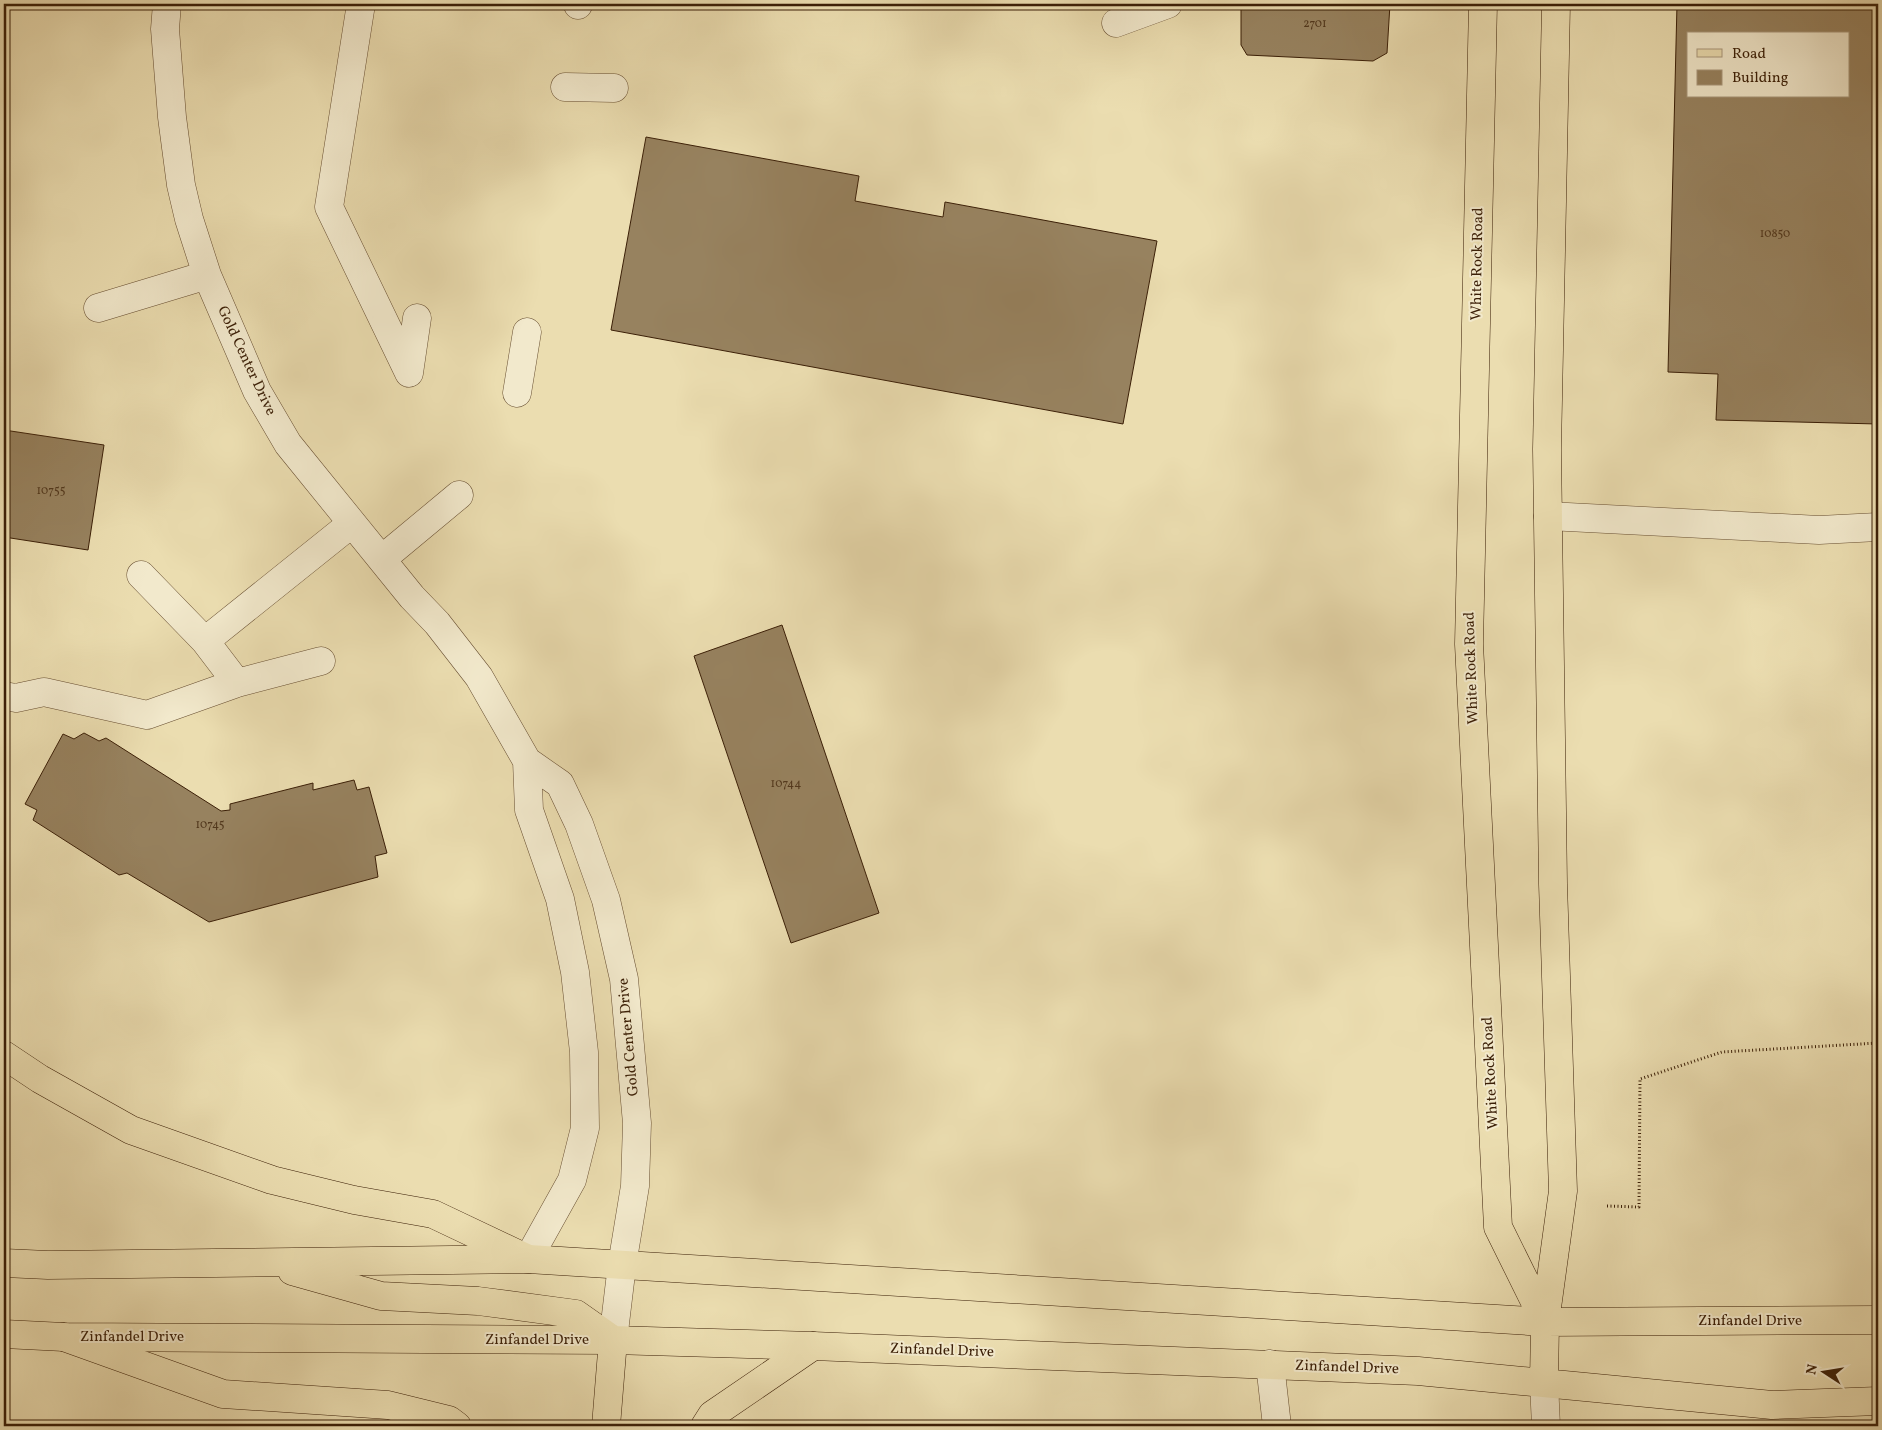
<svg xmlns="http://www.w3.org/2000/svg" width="1882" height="1430" font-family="Vollkorn,serif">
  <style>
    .building { fill: #97825f; stroke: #3b1f07; fill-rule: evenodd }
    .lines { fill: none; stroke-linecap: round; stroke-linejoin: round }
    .minor-casing { stroke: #674e31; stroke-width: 29 }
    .major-casing { stroke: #3b1f07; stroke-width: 29 }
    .highway-casing { stroke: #3b1f07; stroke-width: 29 }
    .path { stroke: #3b1f07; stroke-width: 3; stroke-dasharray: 1 2.5; stroke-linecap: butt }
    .minor { stroke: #f2e9cc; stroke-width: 28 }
    .major { stroke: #ebddb0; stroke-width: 28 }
    .highway { stroke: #ebddb0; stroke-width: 28 }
    .labels { text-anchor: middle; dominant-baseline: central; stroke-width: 4; stroke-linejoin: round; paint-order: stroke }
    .number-label { font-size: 12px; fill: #52381d }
    .street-label { font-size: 15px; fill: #3b1f07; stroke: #f2e9cc }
  </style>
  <rect width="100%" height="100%" fill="#ebddb0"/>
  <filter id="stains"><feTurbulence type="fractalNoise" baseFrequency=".004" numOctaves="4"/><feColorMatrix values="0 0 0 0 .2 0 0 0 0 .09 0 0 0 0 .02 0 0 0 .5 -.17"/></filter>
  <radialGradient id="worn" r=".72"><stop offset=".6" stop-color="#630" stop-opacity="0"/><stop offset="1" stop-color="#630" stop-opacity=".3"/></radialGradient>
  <path class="building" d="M 1241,4 L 1390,4 L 1387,53 L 1373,61 L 1247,55 L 1241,45 Z
    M 1677,4 L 1878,4 L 1878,424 L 1716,420 L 1718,374 L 1668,372 ZM 1688,34 L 1848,34 L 1848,96 L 1688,96 Z
    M 646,137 L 859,176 L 855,201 L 943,217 L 945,202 L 1157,241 L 1123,424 L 611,330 Z
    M 4,430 L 104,445 L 88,550 L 4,537 Z
    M 782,625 L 879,913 L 791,943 L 694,656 Z
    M 84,733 L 99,741 L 106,738 L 221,811 L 230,810 L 230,804 L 313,783 L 313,790 L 354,780 L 357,790 L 369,787 L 387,853 L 375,856 L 378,877 L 209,922 L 127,873 L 119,875 L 33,820 L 37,810 L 25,804 L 63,734 L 74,739 Z"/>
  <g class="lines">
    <defs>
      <path id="minor" d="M 167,4 L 165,29 L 172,117 L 181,185 L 189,219 L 207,275 L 257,391 L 288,444 L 412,597 L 437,623 L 479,677 L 527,761 L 529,810 L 560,899 L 575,972 L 584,1052 L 585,1128 L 572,1180 L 528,1259
        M 361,4 L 329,207 L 409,373
        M 578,5 L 578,4
        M 1116,23 L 1168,4
        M 565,87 L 614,88
        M 98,308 L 207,275
        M 409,373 L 417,318
        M 517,393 L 527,332
        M 1548,516 L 1819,530 L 1878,527
        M 382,559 L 459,495
        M 141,575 L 205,641
        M 237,683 L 205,641 L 351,524
        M 4,696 L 16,698 L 44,692 L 147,715 L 237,683 L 321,661
        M 527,761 L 560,784 L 579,824 L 606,900 L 624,979 L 637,1123 L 635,1186 L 622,1265 L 613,1340
        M 1270,1364 L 1277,1426
        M 1544,1383 L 1546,1426"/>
      <path id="major" d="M 1483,4 L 1469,644 L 1498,1227 L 1545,1322
        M 4,1263 L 48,1265 L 528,1259 L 1545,1322 L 1878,1320
        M 292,1271 L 381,1296 L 478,1301 L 576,1314 L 613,1340
        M 4,1334 L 64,1337 L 613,1340 L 813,1346 L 1418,1371 L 1772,1405 L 1878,1401
        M 1544,1383 L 1545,1322 L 1563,1191 L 1553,884 L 1547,449 L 1556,4"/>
      <path id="highway" d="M 4,1055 L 40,1079 L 131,1130 L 272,1180 L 354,1200 L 433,1214 L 528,1259
        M 64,1337 L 223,1394 L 388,1405 L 449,1420 L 457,1426
        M 606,1426 L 613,1340
        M 705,1426 L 712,1415 L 813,1346"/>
    </defs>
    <use href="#minor" class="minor-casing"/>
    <use href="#major" class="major-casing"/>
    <use href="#highway" class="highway-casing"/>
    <path class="path" d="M 1607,1206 L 1639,1207 L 1640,1079 L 1722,1052 L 1878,1043"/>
    <use href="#minor" class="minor"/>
    <use href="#major" class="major"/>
    <use href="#highway" class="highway"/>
  </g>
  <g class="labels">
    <g class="number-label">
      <text x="1315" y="24">2701</text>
      <text x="1775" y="234">10850</text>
      <text x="51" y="491">10755</text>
      <text x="786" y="784">10744</text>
      <text x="210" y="825">10745</text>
    </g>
    <g class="street-label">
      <text transform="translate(1478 264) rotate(-89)">White Rock Road</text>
      <text transform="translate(246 361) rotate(65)">Gold Center Drive</text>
      <text transform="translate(1472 668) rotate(-92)">White Rock Road</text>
      <text transform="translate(629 1037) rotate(-95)">Gold Center Drive</text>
      <text transform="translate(1491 1073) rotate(-93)">White Rock Road</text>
      <text x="1750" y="1321">Zinfandel Drive</text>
      <text x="132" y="1337">Zinfandel Drive</text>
      <text x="537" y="1340">Zinfandel Drive</text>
      <text transform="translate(942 1351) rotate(2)">Zinfandel Drive</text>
      <text transform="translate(1347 1368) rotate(2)">Zinfandel Drive</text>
    </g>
  </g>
  <rect width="1882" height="1430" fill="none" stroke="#ebddb0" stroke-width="20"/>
  <rect x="5" y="5" width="1872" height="1420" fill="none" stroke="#3b1f07" stroke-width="2.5"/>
  <rect x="10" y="10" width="1862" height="1410" fill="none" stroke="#3b1f07"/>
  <rect x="1687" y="32" width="162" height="65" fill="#f2e9cc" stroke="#a9987d"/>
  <rect x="1697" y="49" width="25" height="8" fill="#ebddb0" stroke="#a9987d"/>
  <text x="1732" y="58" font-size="15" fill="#3b1f07">Road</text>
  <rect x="1697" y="70" width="25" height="15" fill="#97825f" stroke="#a9987d"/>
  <text x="1732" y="82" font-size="15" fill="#3b1f07">Building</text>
  <g transform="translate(1824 1372) rotate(282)" stroke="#f2e9cc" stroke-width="4" paint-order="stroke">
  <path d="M0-4L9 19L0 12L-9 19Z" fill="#3b1f07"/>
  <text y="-8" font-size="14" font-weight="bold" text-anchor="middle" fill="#3b1f07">N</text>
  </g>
  <rect width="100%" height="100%" filter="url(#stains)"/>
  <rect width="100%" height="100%" fill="url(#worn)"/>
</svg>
